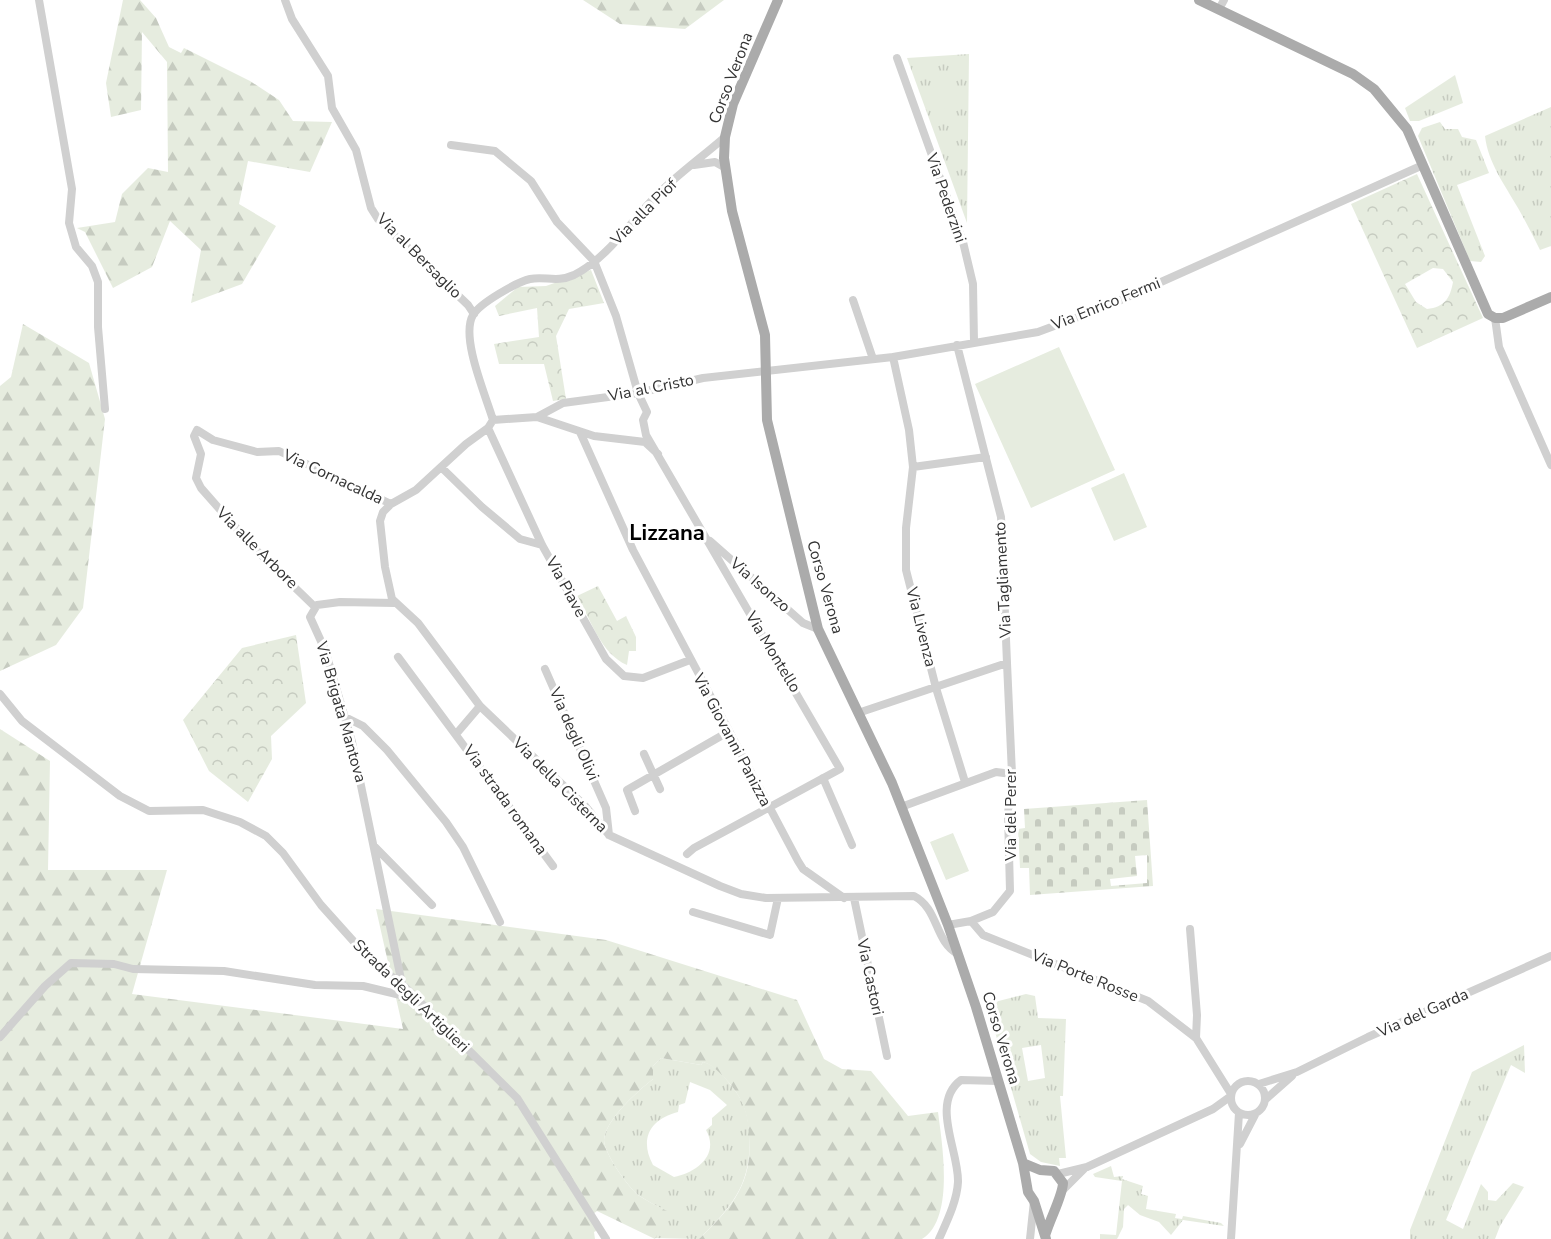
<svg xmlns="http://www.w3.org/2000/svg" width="1551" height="1239" font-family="'Nunito Sans',sans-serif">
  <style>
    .grass { fill: url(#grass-tufts); fill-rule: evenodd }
    .forest { fill: url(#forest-firs) }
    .cemetery { fill: url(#cemetery-stones); fill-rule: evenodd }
    .park { fill: url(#park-crowns); fill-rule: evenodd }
    .garden { fill: #e6ecdf }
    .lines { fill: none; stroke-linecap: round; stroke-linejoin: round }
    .minor { stroke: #d0d0d0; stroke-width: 8 }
    .major { stroke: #ababab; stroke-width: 10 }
    .labels { text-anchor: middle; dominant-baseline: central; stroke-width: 6; stroke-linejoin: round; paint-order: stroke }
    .street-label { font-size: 16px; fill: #333; stroke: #fff }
    .district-label { font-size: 22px; font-weight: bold; fill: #000; stroke: #fff }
  </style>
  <defs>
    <pattern id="grass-tufts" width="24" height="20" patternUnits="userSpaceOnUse" patternTransform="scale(1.5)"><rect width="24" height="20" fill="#e6ecdf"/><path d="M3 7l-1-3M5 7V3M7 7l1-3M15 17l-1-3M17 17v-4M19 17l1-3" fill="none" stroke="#c6cbc0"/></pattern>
    <pattern id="forest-firs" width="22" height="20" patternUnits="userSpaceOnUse" patternTransform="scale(1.5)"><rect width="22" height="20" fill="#e6ecdf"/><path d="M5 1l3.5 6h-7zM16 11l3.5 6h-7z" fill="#c6cbc0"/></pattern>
    <pattern id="cemetery-stones" width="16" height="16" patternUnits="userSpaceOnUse" patternTransform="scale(1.5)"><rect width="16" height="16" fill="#e6ecdf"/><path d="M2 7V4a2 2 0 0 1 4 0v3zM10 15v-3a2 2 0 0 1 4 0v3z" fill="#c6cbc0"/></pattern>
    <pattern id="park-crowns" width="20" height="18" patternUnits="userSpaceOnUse" patternTransform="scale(1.5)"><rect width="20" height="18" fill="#e6ecdf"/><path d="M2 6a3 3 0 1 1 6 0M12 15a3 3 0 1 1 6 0" fill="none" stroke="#c6cbc0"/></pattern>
  </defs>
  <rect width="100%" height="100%" fill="#fff"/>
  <path class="grass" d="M 969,54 L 967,223 L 907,58 Z
    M 1455,75 L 1463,103 L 1419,121 L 1410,121 L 1405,108 Z
    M 1551,107 L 1551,246 L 1540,250 C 1533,236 1526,222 1518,208 C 1505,185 1488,163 1485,136 Z
    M 1440,122 L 1445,129 L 1458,129 L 1462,137 L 1476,140 L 1489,173 L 1457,185 L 1485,256 L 1481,262 L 1470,261 L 1418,136 L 1422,128 Z
    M 1026,994 L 1035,996 L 1038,1018 L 1066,1019 L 1063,1096 L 1060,1096 L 1066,1158 L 1059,1158 L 1060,1166 L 1041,1162 L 1030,1154 L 987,1004 ZM 1041,1045 L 1045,1078 L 1028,1081 L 1022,1048 Z
    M 1524,1045 L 1525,1073 L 1511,1065 L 1446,1220 L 1463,1229 L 1481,1184 L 1488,1192 L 1488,1200 L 1496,1201 L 1513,1183 L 1524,1187 L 1500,1226 L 1495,1239 L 1410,1239 L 1410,1230 L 1472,1072 Z
    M 661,1058 L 701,1065 L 703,1062 C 716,1065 726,1079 734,1089 C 744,1102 748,1115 749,1131 C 753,1182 734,1205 699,1239 L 653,1238 L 666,1211 C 657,1206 647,1201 638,1195 C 628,1187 604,1153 604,1140 C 605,1120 638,1091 653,1079 L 653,1066 ZM 690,1082 L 710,1090 L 727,1105 L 712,1118 L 712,1125 L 706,1130 C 720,1155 696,1173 674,1177 L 653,1165 C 639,1139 650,1119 678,1112 L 679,1105 L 685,1103 Z
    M 1111,1166 L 1114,1177 L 1123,1176 L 1122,1179 L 1143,1186 L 1141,1194 L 1148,1196 L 1146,1209 L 1176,1214 L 1175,1218 L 1182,1219 L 1183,1216 L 1221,1223 L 1224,1226 L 1183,1220 L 1171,1235 L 1159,1222 L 1140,1215 L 1128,1205 L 1124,1209 L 1123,1227 L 1117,1239 L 1100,1239 L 1100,1234 L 1116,1235 L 1122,1181 L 1095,1177 L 1093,1174 Z"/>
  <path class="forest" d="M 123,0 L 140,0 L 156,18 L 169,47 L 181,53 L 184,48 L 250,81 L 279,100 L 293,121 L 332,122 L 310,172 L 248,161 L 239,204 L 276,226 L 242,284 L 191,303 L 201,250 L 170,221 L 152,267 L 113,288 L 85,232 L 77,228 L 115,222 L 122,194 L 148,168 L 168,172 L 167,62 L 142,32 L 141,110 L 111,117 L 106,83 Z
    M 583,0 L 724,0 L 685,29 L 620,24 Z
    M 23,324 L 89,363 L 105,419 L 83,608 L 56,645 L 0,671 L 0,386 L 11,377 Z
    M 0,729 L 50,761 L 48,870 L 167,870 L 132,994 L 403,1029 L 376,909 L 606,940 L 797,1000 L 824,1059 L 842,1069 L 871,1071 L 908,1116 L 938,1112 C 942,1143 955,1219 922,1239 L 699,1239 C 731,1208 753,1184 749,1136 C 748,1116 744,1101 731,1085 C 724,1077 714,1065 703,1062 L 701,1065 L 661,1058 L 653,1066 L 653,1079 C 638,1091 605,1120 604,1140 C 604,1153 628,1187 638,1195 C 647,1201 657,1206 667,1211 L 655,1239 L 597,1211 L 592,1215 L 598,1230 L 594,1232 L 595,1239 L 0,1239 Z"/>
  <path class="cemetery" d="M 1147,800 L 1153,886 L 1030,895 L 1029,868 L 1020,868 L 1018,829 L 1025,828 L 1024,809 ZM 1147,855 L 1147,883 L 1111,886 L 1110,879 L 1137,876 L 1135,856 Z"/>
  <path class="park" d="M 1417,174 L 1483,318 L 1417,348 L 1351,204 ZM 1433,268 L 1443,269 L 1453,282 C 1450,298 1445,307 1427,309 L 1416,302 L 1405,284 Z
    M 591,270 L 604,303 L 569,309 L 556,336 L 566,399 L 553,401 L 544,364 L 499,364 L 494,344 L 539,337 L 537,308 L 499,316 L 495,306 L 518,287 L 546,286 Z
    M 598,586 L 617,621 L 626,616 L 636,637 L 636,651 L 629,651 L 627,665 C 601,654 591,620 577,596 Z
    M 296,635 L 306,703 L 271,736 L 272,759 L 248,802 L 209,771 L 183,720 L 242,648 Z"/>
  <path class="garden" d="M 948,74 L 959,103 L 942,109 L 931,80 Z
    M 1059,347 L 1115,470 L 1031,508 L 975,384 Z
    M 1124,473 L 1147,527 L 1114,541 L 1091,488 Z
    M 953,833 L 969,871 L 946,880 L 930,842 Z"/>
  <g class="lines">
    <path class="minor" d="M 39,0 L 72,189 L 69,223 L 76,247 L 92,266 L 98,282 L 98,327 L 105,409
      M 285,0 L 292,19 L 328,76 L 332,108 L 356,150 L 371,208 L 378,219 L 468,305 L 474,314
      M 1219,9 L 1224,0
      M 897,58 L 963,242 L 973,284 L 974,342
      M 451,145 L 495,151 L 531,181 L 557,222 L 594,261 L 616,316 L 638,393 L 647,412 L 643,420 L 646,435 L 840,769 L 694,848 L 687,854
      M 694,165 L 715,162 L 724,167
      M 853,300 L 873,359
      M 1495,318 L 1499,347 L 1551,465
      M 893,357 L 909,430 L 913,467 L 906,528 L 906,570 L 936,688 L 965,782
      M 537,417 L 563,403 L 638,393 L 703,378 L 893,357 L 1038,332 L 1105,307 L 1423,165
      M 493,420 C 486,396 460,337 473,315 C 480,303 517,282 530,279 C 546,276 556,283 574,275 C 608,258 630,222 656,196 C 677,175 702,157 725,137
      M 488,428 L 542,545 L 606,659 L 624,676 L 643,678 L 690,660
      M 580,432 L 633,550 L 798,861 L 803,869 L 844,898
      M 658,454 L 645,442 L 594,436 L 537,417 L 493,420 L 488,428 L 466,444 L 416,490 L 391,504 L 383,512 L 380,521 L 385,567 L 392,599 L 418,623 L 480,706 L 586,807 L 609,835 L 720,886 L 741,894 L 766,898 L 914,896 C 939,909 934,941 958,954
      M 913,467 L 986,457
      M 442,468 L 482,507 L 520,539 L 542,545
      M 710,541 L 803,623 L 818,629
      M 395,603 L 340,602 L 317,605 L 310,617 L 325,650 L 352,742 L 402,984
      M 315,607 L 252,546 L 201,488 L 196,478 L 201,454 L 194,436 L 197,430 L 213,440 L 257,452 L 279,451 L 391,504
      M 398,657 L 553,866
      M 545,669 L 606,808 L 609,835
      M 0,694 L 22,721 L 120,796 L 149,811 L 203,810 L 240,822 L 266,836 L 283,853 L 321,905 L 373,963 L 402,984 L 517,1098 L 606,1239
      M 858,713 L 1007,663 L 1001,517 L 957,345
      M 345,717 L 363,726 L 387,750 L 446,822 L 463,847 L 500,922
      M 457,733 L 480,706
      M 644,754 L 660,789
      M 823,778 L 852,845
      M 901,807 L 996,772 L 1012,774
      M 635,811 L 627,790 L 728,732
      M 375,847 L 432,905
      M 854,898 L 887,1056
      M 693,912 L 770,935 L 778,898
      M 971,921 L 983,935 L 1148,1001 L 1196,1038 L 1231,1094
      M 948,925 L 971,921 L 993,912 L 1010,891 L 1008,814 L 1012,774 L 1007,663
      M 1190,929 L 1197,1015 L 1196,1038
      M 0,1037 L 45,986 L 71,963 L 114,964 L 133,969 L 224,971 L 315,985 L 363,986 L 417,999
      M1231 1098a17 17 0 1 1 34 0a17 17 0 1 1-34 0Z
      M 1259,1084 L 1297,1072 L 1368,1037 L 1551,956
      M 1266,1099 L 1292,1076
      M 1240,1144 L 1255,1115
      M 1058,1174 L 1087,1167 L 1213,1109 L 1231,1096
      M 1063,1190 L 1084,1169
      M 939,1239 C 947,1221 957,1201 958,1182 C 959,1151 930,1103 961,1080 L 998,1081
      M 1030,1239 L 1034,1201
      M 1231,1239 L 1239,1113"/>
    <path class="major" d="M 778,0 L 733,104 L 725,137 L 724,158 L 732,211 L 765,335 L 767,420 L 818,629 L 892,783 L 948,925 L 976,1007 L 1023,1163 L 1028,1192 L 1034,1201 L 1046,1239
      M 1199,0 L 1353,74 L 1374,89 L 1407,129 L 1488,314 L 1495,318 L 1503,318 L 1551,297
      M 1023,1163 L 1040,1170 L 1054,1171 L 1063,1183 C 1063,1195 1049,1221 1045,1236"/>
  </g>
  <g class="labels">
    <g class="street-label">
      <text transform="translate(731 78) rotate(-69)">Corso Verona</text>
      <text transform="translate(946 198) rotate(71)">Via Pederzini</text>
      <text transform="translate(644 212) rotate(-45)">Via alla Piof</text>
      <text transform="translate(419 256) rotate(45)">Via al Bersaglio</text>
      <text transform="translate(1106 304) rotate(-22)">Via Enrico Fermi</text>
      <text transform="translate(651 388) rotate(-11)">Via al Cristo</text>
      <text transform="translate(333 477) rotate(25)">Via Cornacalda</text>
      <text transform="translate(257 548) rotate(45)">Via alle Arbore</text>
      <text transform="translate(1003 580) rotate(-93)">Via Tagliamento</text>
      <text transform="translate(760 585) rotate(41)">Via Isonzo</text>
      <text transform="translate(566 587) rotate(61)">Via Piave</text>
      <text transform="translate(825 587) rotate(74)">Corso Verona</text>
      <text transform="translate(921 627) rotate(76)">Via Livenza</text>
      <text transform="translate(773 652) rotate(59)">Via Montello</text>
      <text transform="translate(341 712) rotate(74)">Via Brigata Mantova</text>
      <text transform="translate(574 734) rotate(66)">Via degli Olivi</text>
      <text transform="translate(732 740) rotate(62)">Via Giovanni Panizza</text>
      <text transform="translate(560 785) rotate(45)">Via della Cisterna</text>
      <text transform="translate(505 800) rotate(54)">Via strada romana</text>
      <text transform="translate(1011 815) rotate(-90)">Via del Perer</text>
      <text transform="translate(1085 976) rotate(22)">Via Porte Rosse</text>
      <text transform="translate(870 977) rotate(78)">Via Castori</text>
      <text transform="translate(411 996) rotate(44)">Strada degli Artiglieri</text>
      <text transform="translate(1423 1013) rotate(-24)">Via del Garda</text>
      <text transform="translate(1001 1038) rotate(73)">Corso Verona</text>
    </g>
    <g class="district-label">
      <text x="667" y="533">Lizzana</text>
    </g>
  </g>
</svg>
